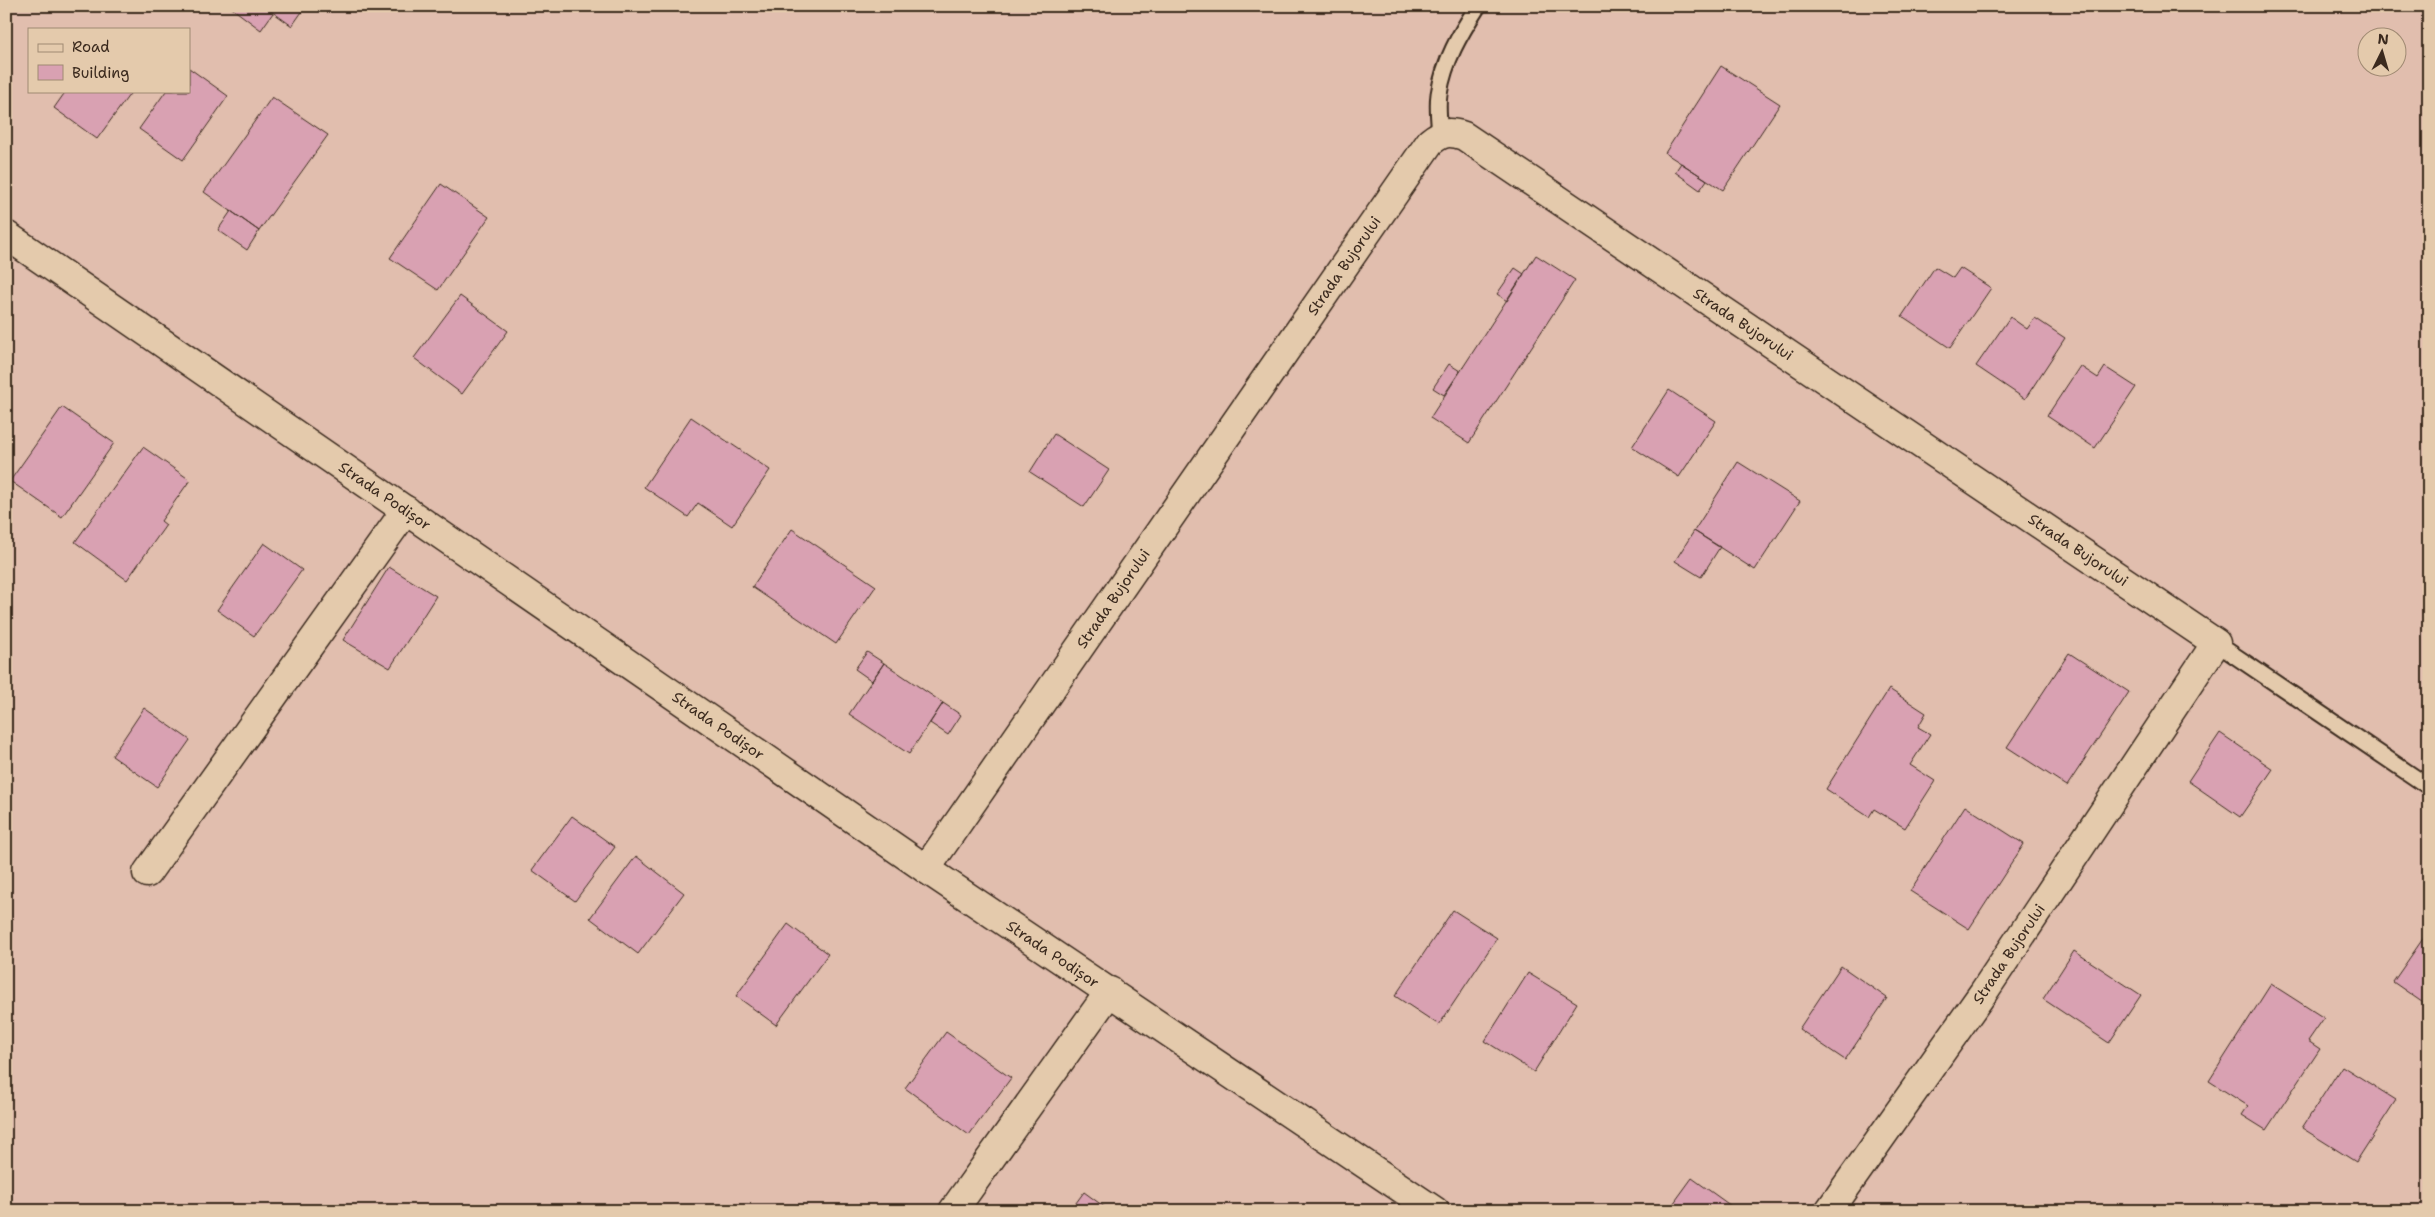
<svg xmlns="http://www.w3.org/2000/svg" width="2435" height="1217" font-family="'Shantell Sans',sans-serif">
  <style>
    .building { fill: #d9a1b2; stroke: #3b2a1e }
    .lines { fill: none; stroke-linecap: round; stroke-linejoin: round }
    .service-casing { stroke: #3b2a1e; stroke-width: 19 }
    .minor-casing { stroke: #3b2a1e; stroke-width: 31 }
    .service { stroke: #e4caac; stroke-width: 15 }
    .minor { stroke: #e4caac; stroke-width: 28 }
    .labels { text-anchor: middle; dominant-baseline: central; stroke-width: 4.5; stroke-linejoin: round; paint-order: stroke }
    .street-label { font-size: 15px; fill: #3b2a1e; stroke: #e4caac }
  </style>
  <rect width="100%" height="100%" fill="#e1beae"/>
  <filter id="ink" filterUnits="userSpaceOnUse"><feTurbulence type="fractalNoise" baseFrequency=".02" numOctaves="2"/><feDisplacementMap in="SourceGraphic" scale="10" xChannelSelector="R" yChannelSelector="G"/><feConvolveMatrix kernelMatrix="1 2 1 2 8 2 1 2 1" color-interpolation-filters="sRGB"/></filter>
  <g filter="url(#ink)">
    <path class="building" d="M 229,6 L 264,6 L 273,13 L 261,30 Z
      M 264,6 L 306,6 L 292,26 Z
      M 1721,66 L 1780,104 L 1723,190 L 1665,153 Z
      M 189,68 L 228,96 L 183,160 L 139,129 L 166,91 L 189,91 Z
      M 66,91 L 132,91 L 97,139 L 54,108 Z
      M 272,97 L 328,135 L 259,231 L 204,192 Z
      M 1681,163 L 1707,180 L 1700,190 L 1675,172 Z
      M 441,184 L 489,217 L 438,290 L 390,258 Z
      M 231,211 L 259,231 L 247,250 L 218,230 Z
      M 1536,255 L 1575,280 L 1469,443 L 1430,418 Z
      M 1935,267 L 1953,278 L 1960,268 L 1991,288 L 1950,348 L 1902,316 Z
      M 1515,268 L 1524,274 L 1507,301 L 1497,294 Z
      M 460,296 L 508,331 L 462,394 L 414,358 Z
      M 2010,317 L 2027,329 L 2035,318 L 2065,338 L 2025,399 L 1976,366 Z
      M 1449,364 L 1460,371 L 1444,395 L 1433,388 Z
      M 2080,366 L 2098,378 L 2105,367 L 2136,387 L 2095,448 L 2047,416 Z
      M 1669,390 L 1716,421 L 1679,477 L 1632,447 Z
      M 62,407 L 114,443 L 62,517 L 10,481 Z
      M 691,417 L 770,470 L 732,526 L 698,503 L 688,517 L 644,487 Z
      M 1054,434 L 1109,470 L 1084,507 L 1030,472 Z
      M 143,447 L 190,480 L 161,521 L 166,525 L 127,580 L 75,542 Z
      M 1738,462 L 1800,501 L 1755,570 L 1694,531 Z
      M 792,529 L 876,586 L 836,644 L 752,587 Z
      M 1694,531 L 1720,547 L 1701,577 L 1675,561 Z
      M 264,543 L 302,570 L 254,636 L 217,610 Z
      M 389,567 L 436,596 L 390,668 L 343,640 Z
      M 867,652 L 884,663 L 872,681 L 855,669 Z
      M 2069,653 L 2129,692 L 2067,786 L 2007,747 Z
      M 884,663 L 943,703 L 909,754 L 849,714 Z
      M 1889,689 L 1926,713 L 1918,727 L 1930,734 L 1910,765 L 1935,781 L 1905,828 L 1874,809 L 1869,817 L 1826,789 Z
      M 943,703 L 961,715 L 948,735 L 930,723 Z
      M 144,708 L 190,740 L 157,787 L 112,756 Z
      M 2220,733 L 2273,769 L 2240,817 L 2188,781 Z
      M 1965,806 L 2024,844 L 1969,929 L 1910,891 Z
      M 572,816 L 615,847 L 575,901 L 532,870 Z
      M 636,856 L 684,893 L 638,954 L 590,918 Z
      M 1453,910 L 1497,938 L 1439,1025 L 1395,996 Z
      M 788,924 L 828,954 L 776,1025 L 736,996 Z
      M 2429,930 L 2429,1007 L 2393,982 Z
      M 2074,951 L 2141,995 L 2109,1043 L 2043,999 Z
      M 1841,966 L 1887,998 L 1845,1060 L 1799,1029 Z
      M 1528,973 L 1577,1003 L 1534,1072 L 1485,1041 Z
      M 2271,984 L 2324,1018 L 2308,1041 L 2320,1049 L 2266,1130 L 2242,1115 L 2248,1106 L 2209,1081 Z
      M 946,1032 L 1011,1078 L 969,1135 L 905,1088 Z
      M 2342,1066 L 2396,1100 L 2356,1162 L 2302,1128 Z
      M 1692,1178 L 1738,1211 L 1668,1211 Z
      M 1084,1192 L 1110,1211 L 1070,1211 Z"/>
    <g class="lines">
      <defs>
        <path id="service" d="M 1440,134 C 1439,121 1437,107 1439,94 C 1444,61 1460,34 1478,6
          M 2216,643 L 2429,787"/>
        <g id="minor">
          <path id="s1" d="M 6,235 L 926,869 L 1435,1211"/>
          <path id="s2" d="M 926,869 L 1430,142 C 1442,132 1449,131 1464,136 L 2216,643 L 1983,993 L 1829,1211"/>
          <path d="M 147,873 L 406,510"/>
          <path d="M 953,1211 L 1110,991"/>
        </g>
      </defs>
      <use href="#service" class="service-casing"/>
      <use href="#minor" class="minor-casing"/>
      <use href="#service" class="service"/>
      <use href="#minor" class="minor"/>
    </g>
  </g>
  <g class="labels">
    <g class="street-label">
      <text stroke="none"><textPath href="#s2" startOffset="734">Strada Bujorului</textPath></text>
      <text stroke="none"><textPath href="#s2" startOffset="1258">Strada Bujorului</textPath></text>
      <text stroke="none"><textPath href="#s1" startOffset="460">Strada Podișor</textPath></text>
      <text stroke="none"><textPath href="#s2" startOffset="1662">Strada Bujorului</textPath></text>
      <text stroke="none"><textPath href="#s2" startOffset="329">Strada Bujorului</textPath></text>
      <text stroke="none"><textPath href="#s1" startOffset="865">Strada Podișor</textPath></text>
      <text stroke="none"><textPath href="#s1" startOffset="1270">Strada Podișor</textPath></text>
      <text transform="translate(2009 954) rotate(-56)">Strada Bujorului</text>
    </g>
  </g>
  <rect width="2435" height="1217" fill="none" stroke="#e4caac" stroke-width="25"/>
  <rect x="12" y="12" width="2410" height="1192" fill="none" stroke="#3b2a1e" stroke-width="2" filter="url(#ink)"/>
  <rect x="28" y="28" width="162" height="65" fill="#e4caac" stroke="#a08a73"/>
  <rect x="38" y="44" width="25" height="8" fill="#e4caac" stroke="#a08a73"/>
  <text x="72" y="52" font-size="15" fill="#3b2a1e">Road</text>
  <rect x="38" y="65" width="25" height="15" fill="#d9a1b2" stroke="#a08a73"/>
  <text x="72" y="78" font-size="15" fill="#3b2a1e">Building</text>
  <g transform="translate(2382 52) rotate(5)"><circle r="24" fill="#e4caac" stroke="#a08a73"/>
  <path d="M0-4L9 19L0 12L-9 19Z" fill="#3b2a1e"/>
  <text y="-8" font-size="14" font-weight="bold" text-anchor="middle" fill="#3b2a1e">N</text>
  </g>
</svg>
